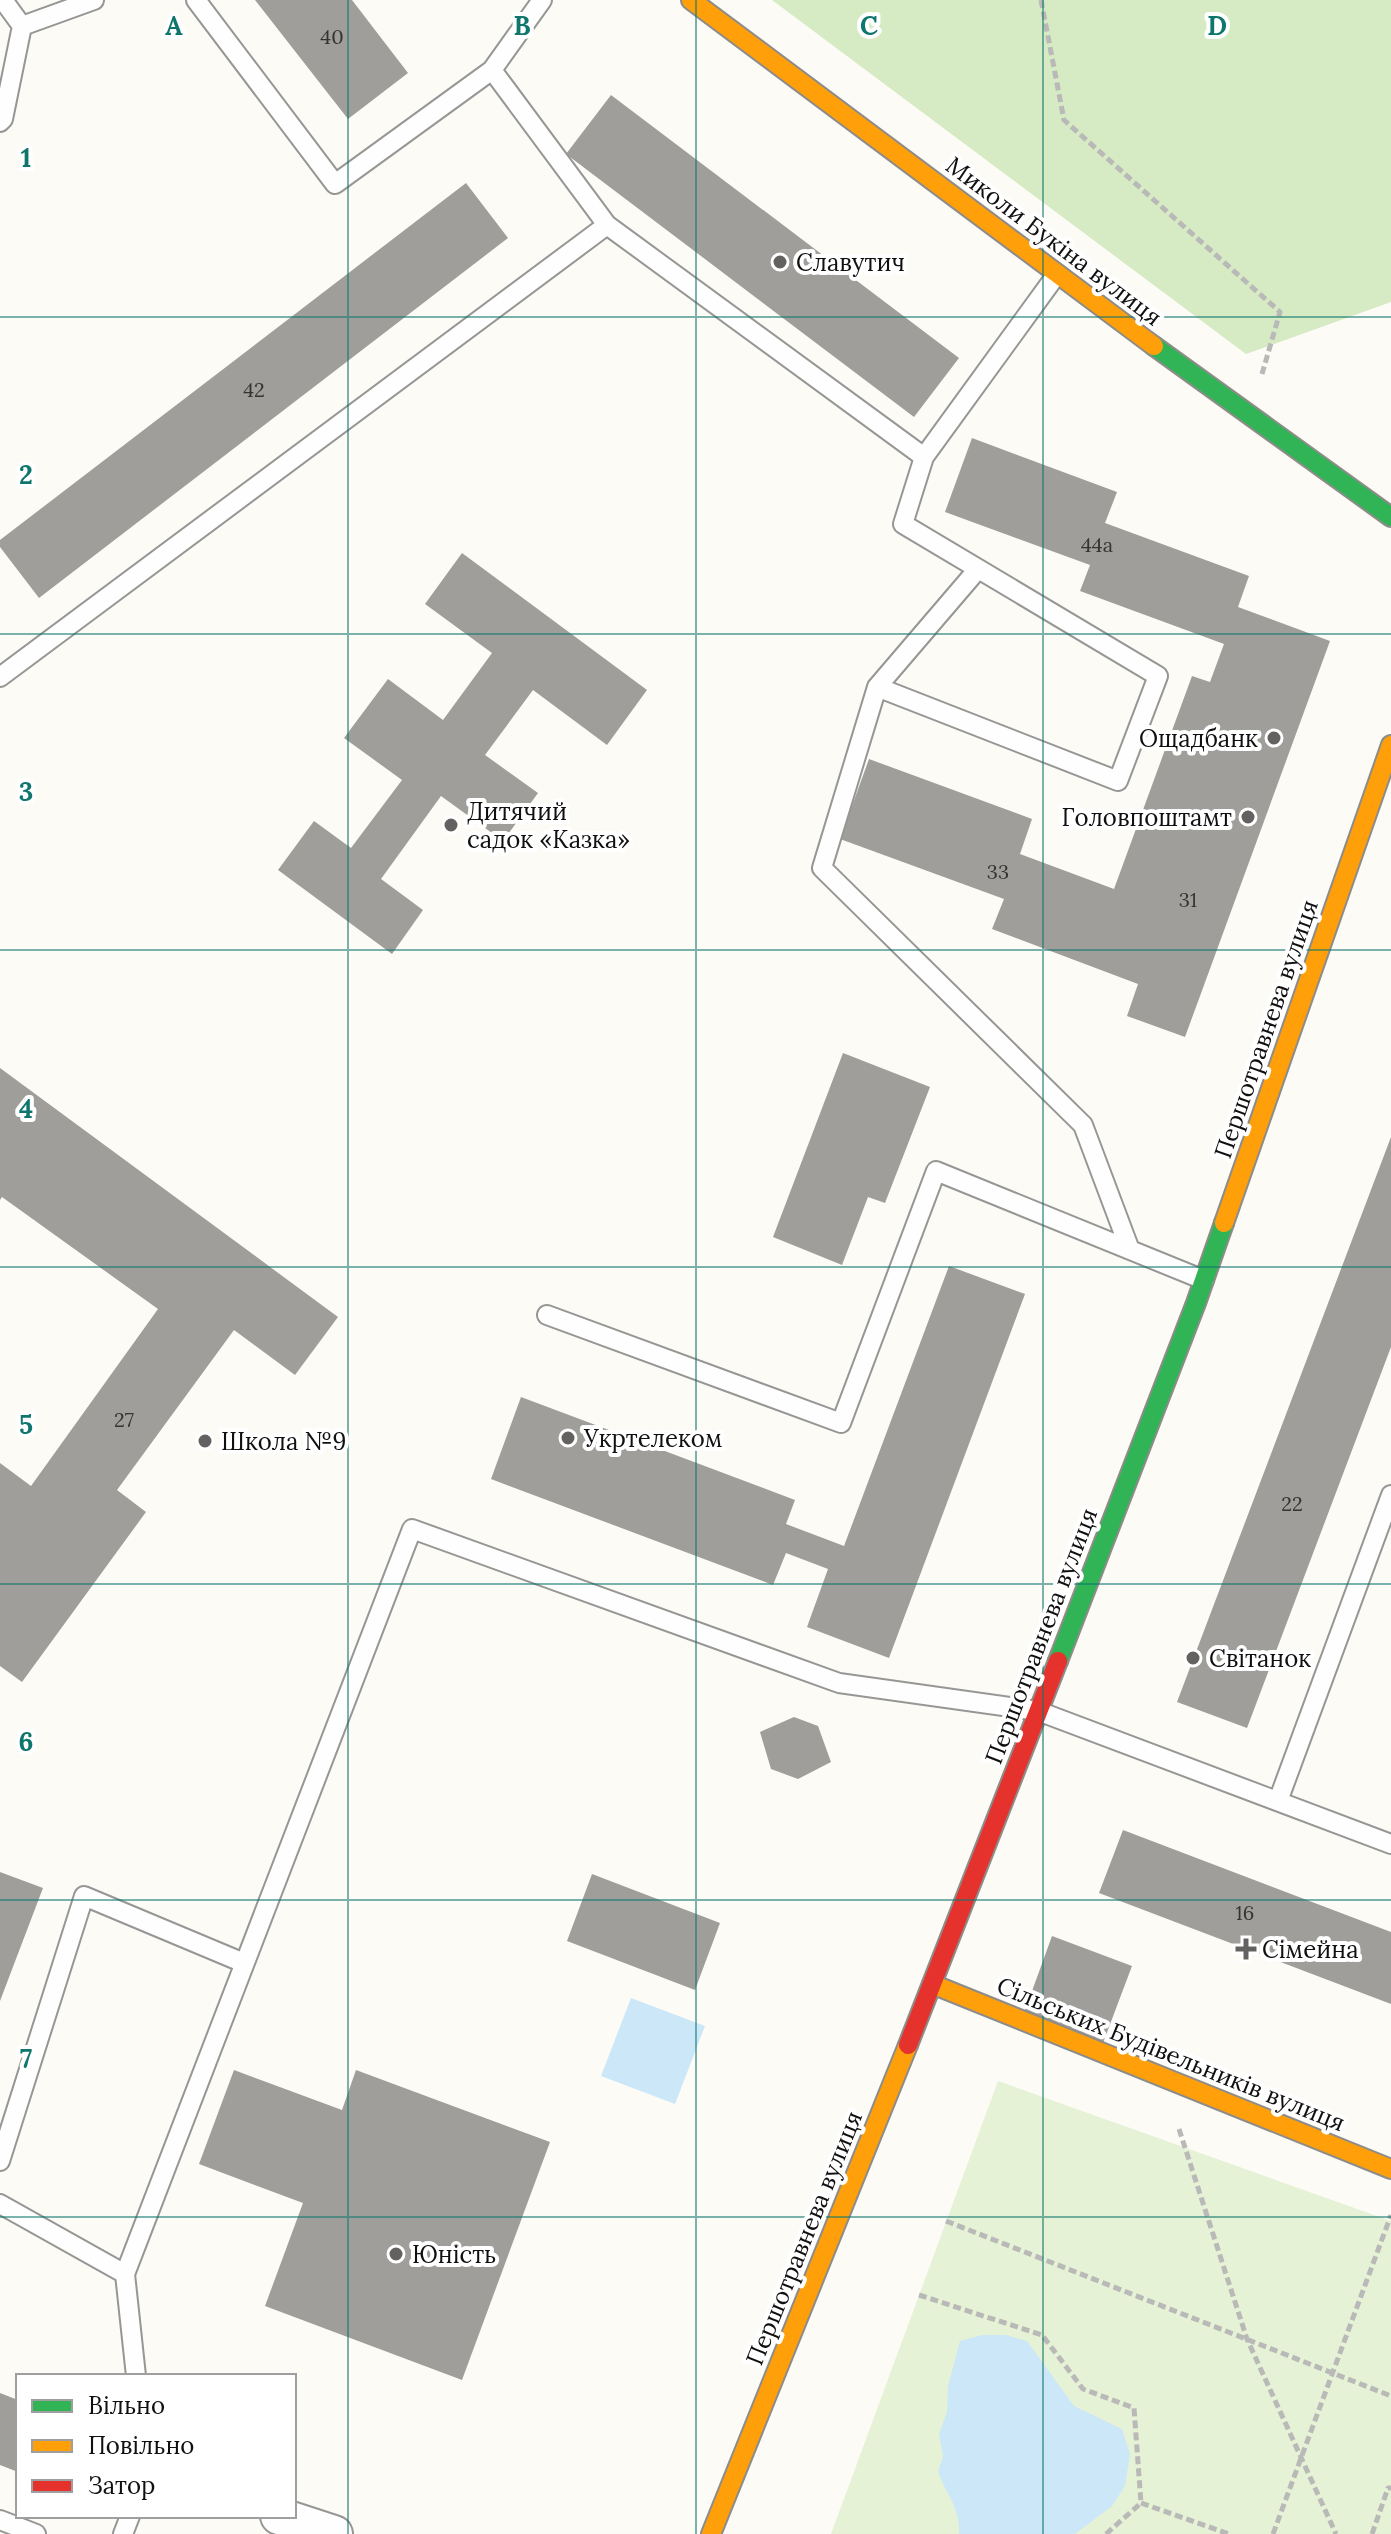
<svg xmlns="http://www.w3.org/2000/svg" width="1391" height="2534" font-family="Lora,serif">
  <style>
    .green { fill: #e6f2d6 }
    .forest { fill: #d6eac3 }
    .water { fill: #cce7f7 }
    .building { fill: #a09e9b }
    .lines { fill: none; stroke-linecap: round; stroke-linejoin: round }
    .lane-casing { stroke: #969694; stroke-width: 22 }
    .street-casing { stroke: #969694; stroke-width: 40 }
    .fast-casing { stroke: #8d8c8a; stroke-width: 22 }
    .slow-casing { stroke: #8d8c8a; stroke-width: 22 }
    .jam-casing { stroke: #8d8c8a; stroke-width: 22 }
    .path { stroke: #b9b9b8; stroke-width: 5; stroke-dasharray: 8 4; stroke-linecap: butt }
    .lane { stroke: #fffefe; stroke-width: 18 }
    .street { stroke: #fffefe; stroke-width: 36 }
    .fast { stroke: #30b455; stroke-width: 18 }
    .slow { stroke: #ff9f0a; stroke-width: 18 }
    .jam { stroke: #e5322d; stroke-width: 18 }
    .grid { fill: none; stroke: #0f766e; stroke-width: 2; stroke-opacity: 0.55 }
    .poi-dot { fill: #636260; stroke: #fff; stroke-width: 3 }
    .labels { text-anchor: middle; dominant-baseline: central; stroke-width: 8; stroke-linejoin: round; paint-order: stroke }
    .number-label { font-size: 20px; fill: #343433 }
    .street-label { font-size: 24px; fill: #101010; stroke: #fff }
    .poi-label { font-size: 24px; fill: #101010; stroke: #fff; text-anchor: start }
    .grid-label { font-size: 26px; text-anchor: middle; font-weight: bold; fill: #0f766e; stroke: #fff; stroke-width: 8; stroke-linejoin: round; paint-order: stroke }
  </style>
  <rect width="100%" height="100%" fill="#fcfbf6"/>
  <path class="green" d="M 998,2081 L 1391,2221 L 1391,2534 L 831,2534 Z"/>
  <path class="forest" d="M 772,0 L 1391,0 L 1391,302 L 1246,354 Z"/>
  <path class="water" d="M 631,1998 L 705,2026 L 675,2104 L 601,2076 Z
    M 982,2335 L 1005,2335 L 1027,2341 L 1074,2406 L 1122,2429 L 1130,2454 L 1125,2486 L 1112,2506 L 1075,2534 L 959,2534 C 961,2509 946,2494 938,2472 L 943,2456 L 939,2434 L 947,2412 L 948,2386 L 960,2341 Z"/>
  <path class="building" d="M 255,0 L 352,0 L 408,73 L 348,119 Z
    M 611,95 L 959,358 L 914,417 L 566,154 Z
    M 466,183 L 508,238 L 39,598 L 0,547 L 0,540 Z
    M 972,438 L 1117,492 L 1105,523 L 1249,576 L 1238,607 L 1330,641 L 1185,1037 L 1127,1016 L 1138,984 L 992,929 L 1004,899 L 840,839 L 869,759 L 1032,819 L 1020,854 L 1114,889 L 1192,676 L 1210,682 L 1224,644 L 1080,591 L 1090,565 L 945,512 Z
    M 462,553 L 647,690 L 607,745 L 533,690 L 485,755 L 538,793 L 503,841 L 441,796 L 381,879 L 423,910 L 392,954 L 278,870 L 314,821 L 351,848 L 402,780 L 344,738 L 388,679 L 443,720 L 492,653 L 425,604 Z
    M 843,1053 L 930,1087 L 885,1203 L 868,1197 L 842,1265 L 773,1237 Z
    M 0,1068 L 338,1317 L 295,1375 L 234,1330 L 117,1490 L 146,1512 L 22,1682 L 0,1666 L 0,1463 L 31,1486 L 158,1309 L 2,1197 L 0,1200 Z
    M 1391,1137 L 1391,1347 L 1247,1728 L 1177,1702 Z
    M 949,1266 L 1025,1294 L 889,1658 L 807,1627 L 828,1569 L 786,1553 L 773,1585 L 491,1479 L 521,1397 L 795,1500 L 786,1524 L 844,1546 Z
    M 794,1717 L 818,1726 L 831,1762 L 798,1779 L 771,1769 L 760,1732 Z
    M 1123,1830 L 1391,1932 L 1391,2004 L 1099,1893 Z
    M 0,1872 L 43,1888 L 0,2001 Z
    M 592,1874 L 720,1923 L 695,1990 L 567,1941 Z
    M 1052,1936 L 1132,1966 L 1103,2043 L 1024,2013 Z
    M 234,2070 L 342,2110 L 356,2070 L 550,2142 L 462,2380 L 265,2306 L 303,2203 L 199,2164 Z
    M 0,2393 L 18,2400 L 18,2472 L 0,2465 Z"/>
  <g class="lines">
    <defs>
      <path id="lane" d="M 196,0 L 335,184 L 492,70 L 542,0
        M 22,26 L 94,0
        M 492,70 L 607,225 L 924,457
        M 0,122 L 3,119 L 22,26 L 3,0
        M 978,569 L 877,687 L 822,868 L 1083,1125 L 1130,1250
        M 0,677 L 607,225
        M 877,687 L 1118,781 L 1158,676 L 903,524 L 924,457 L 1057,274
        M 547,1315 L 841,1423 L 936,1171 L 1204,1280
        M 1278,1801 L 1391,1495
        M 0,2161 L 84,1896 L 244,1963
        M 0,2204 L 125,2274
        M 136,2376 L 125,2274 L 412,1529 L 839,1683 L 1038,1711 L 1391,1844
        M 0,2520 L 36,2534
        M 123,2534 L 130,2516"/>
      <path id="street" d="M 279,2516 L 334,2534"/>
      <path id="fast" d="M 1154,346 L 1391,517
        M 1058,1661 L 1196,1303 L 1224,1223"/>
      <path id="slow" d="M 691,0 L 1154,346
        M 1224,1223 L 1391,745
        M 932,1984 L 1391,2169
        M 711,2534 L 908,2045"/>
      <path id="jam" d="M 908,2045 L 1058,1661"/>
    </defs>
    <use href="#lane" class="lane-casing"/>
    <use href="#street" class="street-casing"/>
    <use href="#fast" class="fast-casing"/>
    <use href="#slow" class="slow-casing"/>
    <use href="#jam" class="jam-casing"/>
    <path class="path" d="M 1041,0 L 1064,120 L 1280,312 L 1262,374
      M 1179,2129 L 1247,2339 L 1336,2534
      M 946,2221 L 1391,2396
      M 919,2295 L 1042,2335 L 1083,2389 L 1134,2408 L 1141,2503
      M 1141,2503 L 1229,2534
      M 1106,2534 L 1141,2503
      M 1273,2534 L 1391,2215
      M 1372,2534 L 1388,2488 L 1391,2488"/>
    <use href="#lane" class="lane"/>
    <use href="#street" class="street"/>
    <use href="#fast" class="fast"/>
    <use href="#slow" class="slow"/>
    <use href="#jam" class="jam"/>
  </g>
  <path class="grid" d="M 348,0 L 348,2534M 696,0 L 696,2534M 1043,0 L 1043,2534M 0,317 L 1391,317M 0,634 L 1391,634M 0,950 L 1391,950M 0,1267 L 1391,1267M 0,1584 L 1391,1584M 0,1900 L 1391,1900M 0,2217 L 1391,2217"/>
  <g class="poi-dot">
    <circle cx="780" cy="262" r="8"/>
    <circle cx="1274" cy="738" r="8"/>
    <circle cx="1248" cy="817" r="8"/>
    <circle cx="451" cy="825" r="8"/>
    <circle cx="568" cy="1438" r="8"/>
    <circle cx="205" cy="1441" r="8"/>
    <circle cx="1193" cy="1658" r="8"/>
    <path d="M1242 1937h8v8h8v8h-8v8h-8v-8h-8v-8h8z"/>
    <circle cx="396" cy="2254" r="8"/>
  </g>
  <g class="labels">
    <g class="number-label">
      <text x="332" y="36">40</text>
      <text x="254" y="389">42</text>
      <text x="1097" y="544">44а</text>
      <text x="998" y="871">33</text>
      <text x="1188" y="899">31</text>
      <text x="124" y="1419">27</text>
      <text x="1292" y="1503">22</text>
      <text x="1245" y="1912">16</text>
    </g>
    <g class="street-label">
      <text transform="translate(1054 241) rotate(37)">Миколи Букіна вулиця</text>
      <text transform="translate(1266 1029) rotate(-71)">Першотравнева вулиця</text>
      <text transform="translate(1041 1636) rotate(-69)">Першотравнева вулиця</text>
      <text transform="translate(1171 2054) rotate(22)">Сільських Будівельників вулиця</text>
      <text transform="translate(804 2238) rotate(-68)">Першотравнева вулиця</text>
    </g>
    <g class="poi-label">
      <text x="796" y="262">Славутич</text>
      <text x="1258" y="738" text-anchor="end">Ощадбанк</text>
      <text x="467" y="811">Дитячий<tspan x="467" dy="28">садок «Казка»</tspan></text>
      <text x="1232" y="817" text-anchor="end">Головпоштамт</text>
      <text x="584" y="1438">Укртелеком</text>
      <text x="221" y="1441">Школа №9</text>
      <text x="1209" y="1658">Свiтанок</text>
      <text x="1262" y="1949">Сімейна</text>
      <text x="412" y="2254">Юність</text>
    </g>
  </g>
  <g class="grid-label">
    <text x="174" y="35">A</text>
    <text x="522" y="35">B</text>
    <text x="869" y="35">C</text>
    <text x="1217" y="35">D</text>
    <text x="26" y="167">1</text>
    <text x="26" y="484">2</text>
    <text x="26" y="801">3</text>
    <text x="26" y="1118">4</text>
    <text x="26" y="1434">5</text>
    <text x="26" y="1751">6</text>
    <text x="26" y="2068">7</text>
  </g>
  <rect x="16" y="2374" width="280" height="144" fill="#ffffff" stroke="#9f9f9f" stroke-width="2"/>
  <rect x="32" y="2400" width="40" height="12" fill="#30b455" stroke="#9f9f9f" stroke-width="2"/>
  <text x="88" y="2414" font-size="24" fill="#101010">Вільно</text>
  <rect x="32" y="2440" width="40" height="12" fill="#ff9f0a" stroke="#9f9f9f" stroke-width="2"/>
  <text x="88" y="2454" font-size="24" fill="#101010">Повільно</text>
  <rect x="32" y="2480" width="40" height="12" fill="#e5322d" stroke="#9f9f9f" stroke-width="2"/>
  <text x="88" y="2494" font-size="24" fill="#101010">Затор</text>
</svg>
